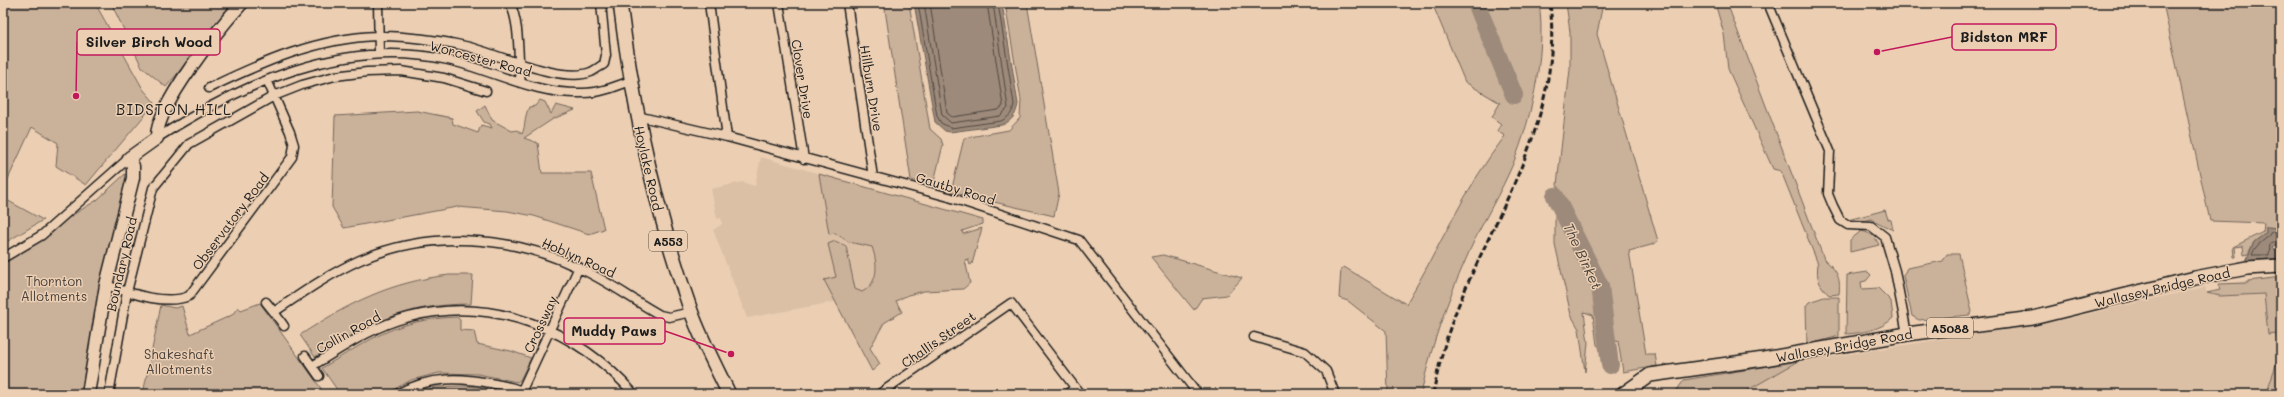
<svg xmlns="http://www.w3.org/2000/svg" width="2284" height="397" font-family="Mali,sans-serif">
  <style>
    .built { fill: #dbc0a6 }
    .green { fill: #cab19a; stroke: #73665b }
    .water { fill: #9d8a7a; stroke: #695e54 }
    .lines { fill: none; stroke-linecap: round; stroke-linejoin: round }
    .shore { stroke: #504842; stroke-width: 1 }
    .river { stroke: #9d8a7a; stroke-width: 18 }
    .street-casing { stroke: #1c1c1c; stroke-width: 11 }
    .secondary-casing { stroke: #1c1c1c; stroke-width: 15 }
    .primary-casing { stroke: #1c1c1c; stroke-width: 16 }
    .street { stroke: #eccfb3; stroke-width: 8 }
    .secondary { stroke: #eccfb3; stroke-width: 12 }
    .primary { stroke: #eccfb3; stroke-width: 13 }
    .rail { stroke: #1c1c1c; stroke-width: 3; stroke-dasharray: 6 3; stroke-linecap: butt }
    .labels { text-anchor: middle; dominant-baseline: central; stroke-width: 3; stroke-linejoin: round; paint-order: stroke }
    .shield { fill: #eccfb3; stroke: #5a5249; stroke-width: 1 }
    .shield-label { font-size: 12px; font-weight: bold; fill: #1c1c1c }
    .street-label { font-size: 13px; fill: #1c1c1c; stroke: #eccfb3 }
    .park-label { font-size: 13px; fill: #48413c; stroke: #eccfb3 }
    .water-label { font-size: 14px; font-style: italic; fill: #49423d; stroke: #eccfb3 }
    .quarter-label { font-size: 15px; letter-spacing: 1px; fill: #1c1c1c; stroke: #eccfb3 }
    .leader { fill: none; stroke: #c2185b; stroke-width: 1.5 }
    .callout-dot { fill: #c2185b; stroke: #eccfb3; stroke-width: 1.5 }
    .callout { fill: #eccfb3; stroke: #c2185b; stroke-width: 1.5 }
    .callout-label { font-size: 14px; text-anchor: middle; font-weight: bold; fill: #1c1c1c }
  </style>
  <rect width="100%" height="100%" fill="#eccfb3"/>
  <filter id="ink" filterUnits="userSpaceOnUse"><feTurbulence type="fractalNoise" baseFrequency=".025" numOctaves="2"/><feDisplacementMap in="SourceGraphic" scale="8" xChannelSelector="R" yChannelSelector="G"/><feConvolveMatrix kernelMatrix="1 2 1 2 8 2 1 2 1" color-interpolation-filters="sRGB"/></filter>
  <g filter="url(#ink)">
    <path class="built" d="M 761,157 L 877,190 L 894,291 L 747,318 L 713,230 L 722,224 L 721,218 L 717,219 L 711,189 L 742,182 L 755,186 Z
      M 2281,277 L 2281,394 L 1674,394 L 1684,380 L 2056,321 L 2205,287 L 2207,293 L 2220,290 L 2218,284 Z"/>
    <path class="green" d="M 3,3 L 95,3 L 143,89 L 155,103 L 86,185 L 56,166 L 58,143 L 32,127 L 3,190 Z
      M 111,3 L 237,3 L 166,87 L 142,67 Z
      M 510,3 L 566,3 L 566,6 L 528,4 L 513,10 Z
      M 884,3 L 909,3 L 930,129 L 941,139 L 943,145 L 933,186 L 911,180 Z
      M 1005,3 L 1027,3 L 1059,193 L 1054,216 L 951,192 L 964,138 L 1009,130 L 1020,118 L 1021,100 Z
      M 1432,3 L 1471,3 L 1511,96 L 1520,91 L 1483,3 L 1539,3 C 1547,53 1530,129 1508,175 C 1495,203 1478,230 1466,259 C 1446,304 1431,346 1421,394 L 1388,394 L 1386,331 L 1348,301 L 1339,298 L 1341,269 L 1344,267 L 1406,304 C 1439,249 1465,187 1505,136 L 1497,131 L 1501,124 L 1492,117 L 1500,103 L 1465,82 Z
      M 1566,3 L 1603,3 L 1597,34 L 1658,241 L 1651,245 L 1629,251 L 1646,354 L 1655,354 L 1657,366 L 1623,372 L 1618,341 L 1613,342 L 1603,282 L 1557,185 L 1570,69 L 1570,32 Z
      M 1715,3 L 1727,3 L 1824,259 C 1837,271 1841,277 1839,294 L 1829,295 C 1819,285 1816,278 1818,264 L 1781,171 L 1773,169 L 1728,69 L 1724,34 Z
      M 2163,3 L 2281,3 L 2281,225 L 2278,228 L 2266,227 L 2266,233 L 2254,242 L 2248,254 L 2244,255 L 2243,246 L 2235,247 L 2236,257 L 2234,257 L 2233,247 L 2263,232 L 2264,223 L 2210,221 Z
      M 540,100 L 545,102 L 551,114 L 556,105 L 575,110 L 553,119 L 524,138 L 538,143 L 542,173 L 591,173 L 604,229 L 589,234 L 534,216 L 507,211 L 457,207 L 344,228 L 332,207 L 335,116 L 417,111 L 452,118 L 453,124 L 478,133 L 481,125 L 492,128 L 490,124 L 484,122 L 477,111 L 485,105 L 492,120 L 512,131 L 517,130 L 522,134 C 526,125 524,117 529,107 L 535,106 Z
      M 125,174 L 133,178 L 84,394 L 3,394 L 3,258 L 97,200 Z
      M 819,174 L 983,220 L 983,224 L 962,231 L 963,234 L 982,228 L 972,264 L 970,265 L 968,259 L 965,260 L 970,283 L 963,289 L 924,291 L 908,295 L 896,301 L 902,312 L 884,323 L 870,348 L 880,364 L 872,371 L 824,280 L 836,277 L 828,244 L 835,241 L 846,246 L 855,289 L 862,292 C 879,283 878,264 872,247 L 849,242 L 835,233 L 829,234 Z
      M 3,198 L 43,220 L 3,244 Z
      M 1555,210 L 1581,260 L 1596,296 L 1604,351 L 1597,345 L 1593,315 L 1584,312 L 1588,343 L 1585,372 L 1579,329 L 1571,315 L 1555,244 Z
      M 1885,210 L 1888,219 L 1891,220 L 1893,230 L 1871,219 L 1853,223 L 1848,220 Z
      M 1861,231 C 1870,233 1875,235 1879,245 L 1850,252 L 1850,240 Z
      M 1947,254 L 1959,254 L 1972,312 L 1970,315 L 1919,320 L 1912,316 L 1903,276 L 1907,268 L 1943,261 Z
      M 1163,255 L 1242,278 L 1227,295 L 1202,298 L 1194,310 L 1151,257 Z
      M 1868,272 L 1871,275 L 1866,281 L 1861,282 L 1862,289 L 1878,288 L 1891,301 L 1893,318 C 1881,330 1862,333 1846,334 L 1847,275 Z
      M 449,275 L 473,275 L 471,304 C 404,304 370,324 315,357 L 300,335 C 349,303 390,282 449,275 Z
      M 2281,277 L 2281,394 L 2266,394 L 2280,353 L 2276,334 L 2268,335 L 2264,294 L 2220,296 L 2207,293 L 2220,290 L 2218,284 L 2248,283 L 2248,281 Z
      M 1824,297 L 1839,297 L 1839,336 L 1807,345 L 1806,306 L 1809,302 Z
      M 260,303 L 325,394 L 143,394 L 161,305 L 175,308 L 182,306 L 190,334 L 232,315 L 238,307 L 241,310 Z
      M 457,317 L 460,320 L 460,330 L 474,331 L 477,344 L 511,351 L 531,358 L 520,380 L 517,382 L 478,374 L 439,373 L 411,380 L 386,394 L 340,394 L 322,368 C 372,338 398,319 457,317 Z
      M 1799,361 L 1741,394 L 1674,394 L 1684,380 Z
      M 465,386 L 486,388 L 510,394 L 411,394 L 435,387 Z"/>
    <path class="water" d="M 914,3 L 1002,3 L 1018,104 C 1016,115 1012,121 1002,125 L 950,132 L 945,131 L 935,122 Z
      M 2266,227 L 2281,228 L 2281,248 L 2275,246 L 2272,248 L 2274,250 L 2281,250 L 2281,258 L 2246,261 L 2254,242 L 2266,233 Z"/>
    <g class="lines">
      <path class="shore" d="M 918,3 L 937,116 L 941,123 L 951,128 L 1001,121 C 1009,117 1013,113 1014,104 L 998,3
        M 924,3 L 942,115 L 951,123 L 1000,116 L 1008,108 L 993,3
        M 930,3 L 947,113 L 952,117 L 998,110 L 1003,106 L 987,3
        M 2281,232 L 2271,232 C 2267,241 2256,242 2252,255 L 2269,255 L 2270,244 L 2275,242 L 2281,244"/>
      <path class="river" d="M 1476,3 L 1514,95
        M 1555,196 L 1600,286 L 1610,365"/>
      <defs>
        <path id="street" d="M 378,3 L 379,54
          M 510,3 C 521,27 517,57 521,83
          M 709,3 L 727,137
          M 779,3 L 804,159
          M 847,3 L 873,177
          M 1768,3 L 1830,151 L 1828,194 L 1833,206 L 1840,220 L 1848,225 L 1871,226 L 1885,237 L 1895,271 L 1907,334
          M 209,88 C 263,62 317,38 378,36 C 399,35 445,41 465,46 C 495,53 562,84 591,72 C 595,70 599,67 604,64 L 606,55 L 601,3
          M 637,116 L 727,137 L 949,197 L 1079,240 L 1198,394
          M 157,138 C 243,83 344,37 448,60 C 492,70 536,95 583,93 C 600,93 617,86 633,80
          M 3,258 L 42,235 L 129,158
          M 106,285 C 130,293 165,306 189,296 L 292,157 L 294,145 L 290,132 L 267,80
          M 266,302 L 274,312 C 302,293 329,274 360,260 C 430,230 511,235 579,268 C 608,281 633,300 660,315 L 669,317 L 691,312
          M 274,312 L 284,326
          M 1254,337 L 1305,352 L 1326,371 L 1335,394
          M 305,356 L 319,376
          M 312,366 C 343,347 373,326 409,317 C 493,295 578,330 634,394
          M 522,390 L 579,267
          M 109,394 L 127,292 L 153,188 L 189,144 L 274,96 L 302,85 L 335,76 L 367,72 L 401,71 L 444,78 L 486,91
          M 397,394 C 429,376 460,377 495,384 C 506,386 518,388 527,394
          M 879,394 L 1011,303 L 1080,394
          M 1067,394 L 1075,388"/>
        <path id="secondary" d="M 88,394 L 106,285 L 133,178 L 133,166 L 129,158 L 157,138 C 155,107 220,27 242,3"/>
        <path id="primary" d="M 620,3 C 633,108 656,212 691,311 C 701,339 716,367 729,394
          M 1623,394 L 1650,375 L 1764,359 L 1907,334 L 2033,318 L 2195,278 L 2247,268 L 2281,266"/>
      </defs>
      <use href="#street" class="street-casing"/>
      <use href="#secondary" class="secondary-casing"/>
      <use href="#primary" class="primary-casing"/>
      <use href="#street" class="street"/>
      <use href="#secondary" class="secondary"/>
      <use href="#primary" class="primary"/>
      <path class="rail" d="M 1433,394 C 1439,363 1447,333 1459,304 C 1500,204 1563,116 1550,3"/>
    </g>
  </g>
  <g class="labels">
    <g class="shield">
      <rect x="649" y="231" width="38" height="20" rx="3"/>
      <rect x="1927" y="318" width="46" height="20" rx="3"/>
    </g>
    <g class="shield-label">
      <text x="668" y="241">A553</text>
      <text x="1950" y="328">A5088</text>
    </g>
    <g class="street-label">
      <text transform="translate(481 58) rotate(15)">Worcester Road</text>
      <text transform="translate(803 79) rotate(81)">Clover Drive</text>
      <text transform="translate(872 88) rotate(81)">Hillburn Drive</text>
      <text transform="translate(649 168) rotate(77)">Hoylake Road</text>
      <text transform="translate(956 188) rotate(17)">Gautby Road</text>
      <text transform="translate(230 221) rotate(-53)">Observatory Road</text>
      <text transform="translate(579 257) rotate(24)">Hoblyn Road</text>
      <text transform="translate(121 264) rotate(-77)">Boundary Road</text>
      <text transform="translate(2162 287) rotate(-13)">Wallasey Bridge Road</text>
      <text transform="translate(540 324) rotate(-65)">Crossway</text>
      <text transform="translate(348 332) rotate(-29)">Collin Road</text>
      <text transform="translate(938 339) rotate(-35)">Challis Street</text>
      <text transform="translate(1844 345) rotate(-10)">Wallasey Bridge Road</text>
    </g>
    <g class="park-label">
      <text x="54" y="280">Thornton<tspan x="54" dy="15">Allotments</tspan></text>
      <text x="179" y="353">Shakeshaft<tspan x="179" dy="15">Allotments</tspan></text>
    </g>
    <g class="water-label">
      <text transform="translate(1583 256) rotate(65)">The Birket</text>
    </g>
    <g class="quarter-label">
      <text x="174" y="109">BIDSTON HILL</text>
    </g>
  </g>
  <path class="leader" d="M1877 52L1952 37M76 96L77 42M731 354L665 331"/>
  <g class="callout-dot">
    <circle cx="1877" cy="52" r="4"/>
    <circle cx="76" cy="96" r="4"/>
    <circle cx="731" cy="354" r="4"/>
  </g>
  <g class="callout">
    <rect x="1952" y="24" width="104" height="26" rx="4"/>
    <rect x="77" y="29" width="143" height="26" rx="4"/>
    <rect x="564" y="318" width="101" height="26" rx="4"/>
  </g>
  <g class="callout-label">
    <text x="2004" y="42">Bidston MRF</text>
    <text x="149" y="47">Silver Birch Wood</text>
    <text x="614" y="336">Muddy Paws</text>
  </g>
  <rect width="2284" height="397" fill="none" stroke="#eccfb3" stroke-width="16"/>
  <rect x="8" y="8" width="2268" height="381" fill="none" stroke="#1c1c1c" stroke-width="1.5" filter="url(#ink)"/>
</svg>
